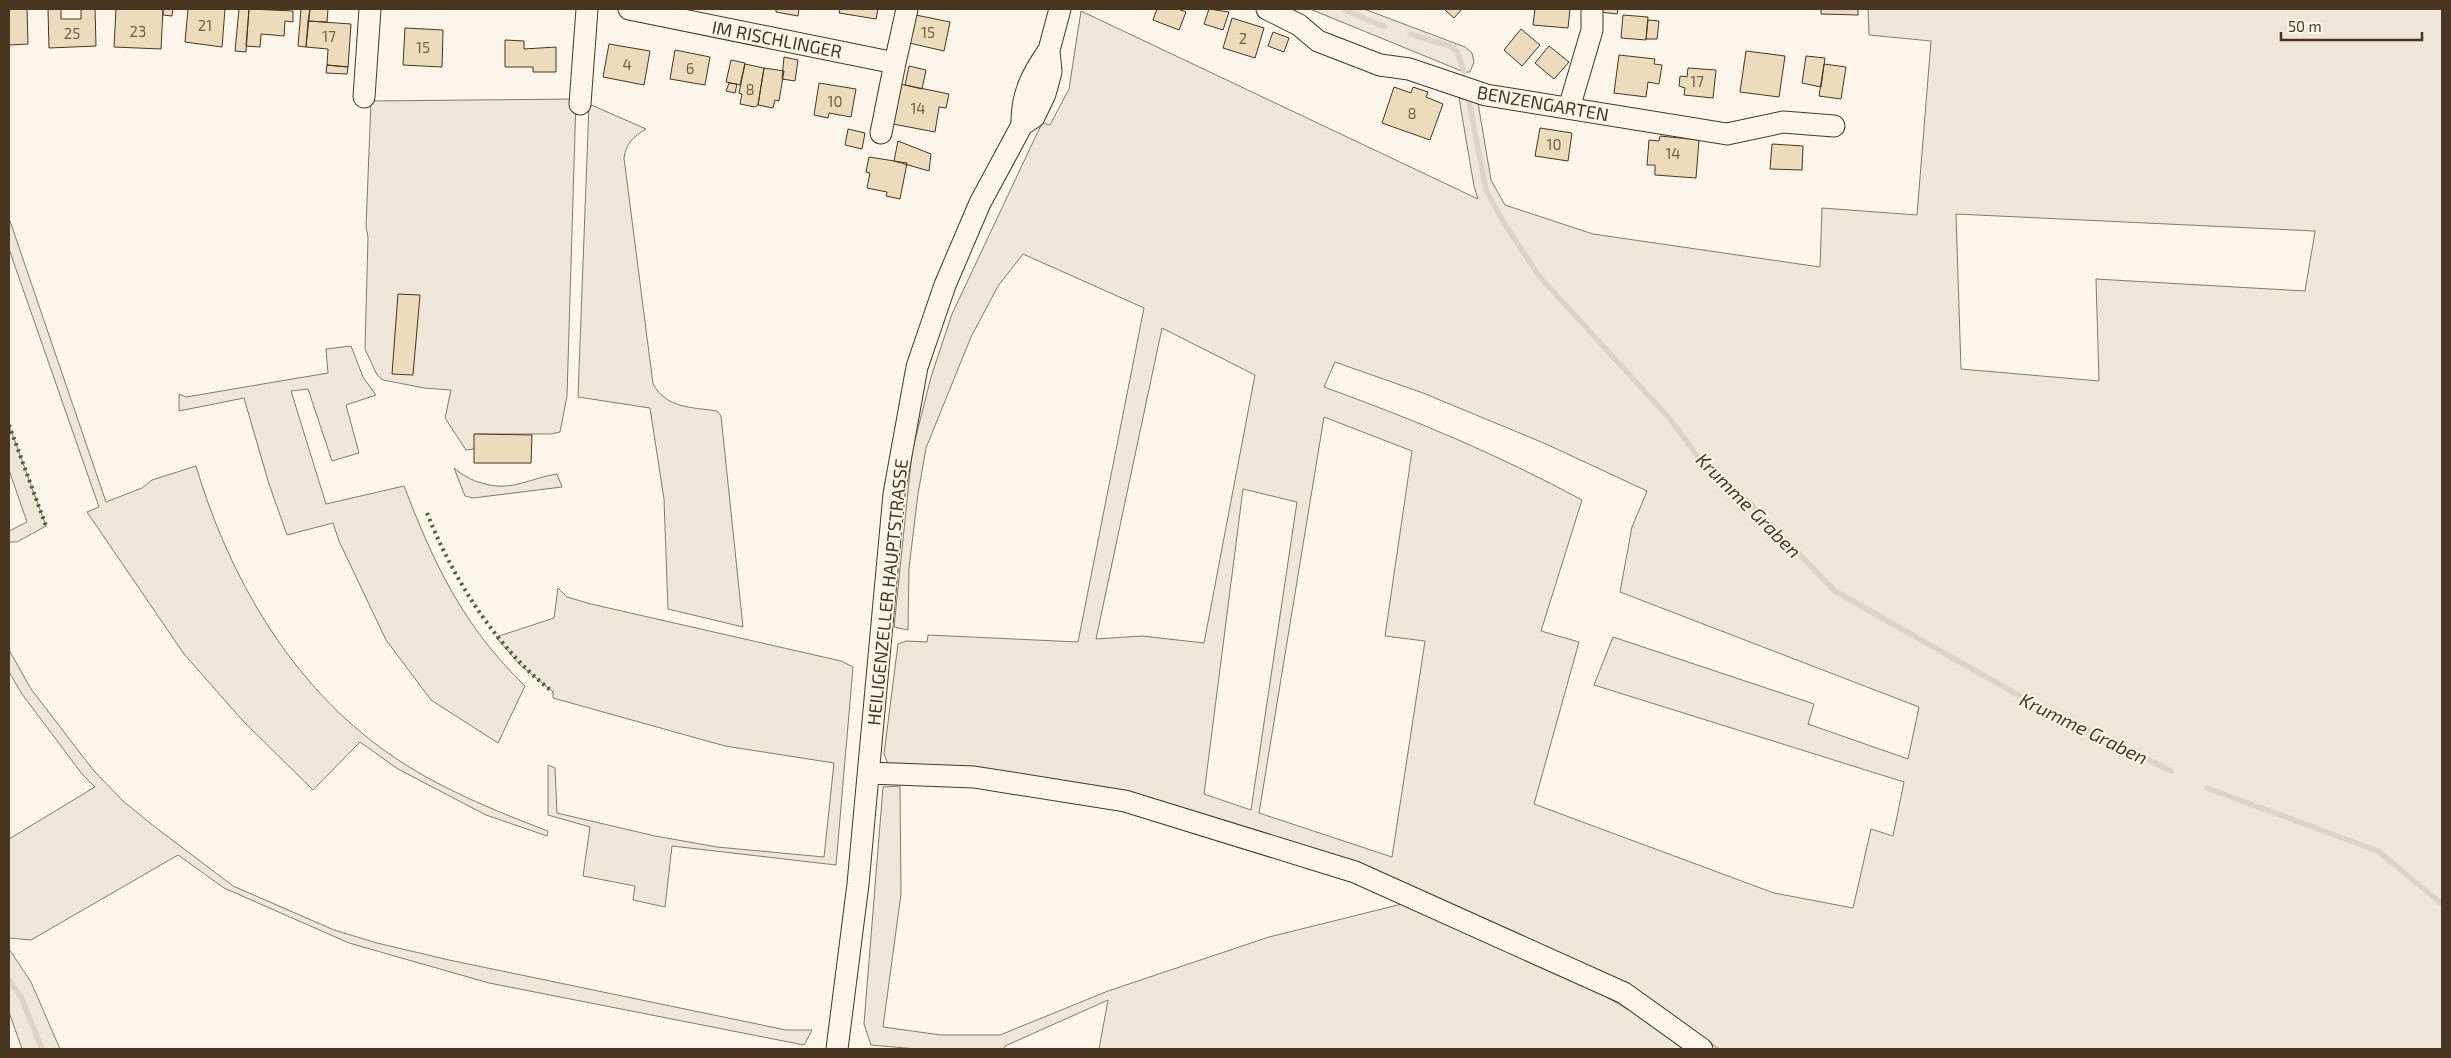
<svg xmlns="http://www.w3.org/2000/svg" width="2451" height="1058" font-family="'Exo 2',sans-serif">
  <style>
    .green { fill: #ede6d9; stroke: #887966; fill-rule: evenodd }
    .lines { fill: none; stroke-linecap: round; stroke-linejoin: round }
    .stream { stroke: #dcd4c6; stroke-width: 5.5 }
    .building { fill: #ecdcbc; stroke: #4a3520 }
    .minor-casing { stroke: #4a3520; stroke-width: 23 }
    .minor { stroke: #fbf6e9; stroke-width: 21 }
    .hedge { stroke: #436837; stroke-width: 4; stroke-dasharray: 2.5 4; stroke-linecap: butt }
    .labels { text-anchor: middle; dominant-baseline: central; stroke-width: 4; stroke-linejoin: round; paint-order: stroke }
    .number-label { font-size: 15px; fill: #725f47 }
    .street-label { font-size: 18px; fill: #4a3520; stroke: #fbf6e9 }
    .water-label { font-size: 19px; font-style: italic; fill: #4a3520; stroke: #fbf6e9 }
  </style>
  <rect width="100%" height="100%" fill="#fbf6e9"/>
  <path class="green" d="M 1310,9 L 1364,9 L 1465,47 L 1472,53 L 1474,62 L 1470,72 L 1464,72 Z
    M 1868,9 L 2442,9 L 2442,1049 L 1719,1049 L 1626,985 L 1272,840 L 888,764 L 884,754 L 898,644 L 906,641 L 927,642 L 928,635 L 1078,642 L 1144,308 L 1023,254 L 998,286 L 971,337 L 926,448 L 918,494 L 909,568 L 908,630 L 894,627 L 912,452 L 931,377 L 952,314 L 1042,123 L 1050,125 L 1069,89 L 1081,11 L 1478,199 L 1474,186 L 1459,98 L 1478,103 L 1491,180 L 1505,205 L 1593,234 L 1820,267 L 1822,208 L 1917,215 L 1931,41 L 1869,35 ZM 1956,214 L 2315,231 L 2315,232 L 2305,291 L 2096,279 L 2099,381 L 1961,369 ZM 1162,328 L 1255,375 L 1204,643 L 1142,636 L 1096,639 ZM 1335,362 L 1423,393 L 1546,444 L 1647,491 L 1632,527 L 1620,592 L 1919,707 L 1908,759 L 1808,724 L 1814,704 L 1613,637 L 1594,685 L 1904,782 L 1893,836 L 1871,829 L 1853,908 L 1774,893 L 1534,804 L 1579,642 L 1541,631 L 1582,500 C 1499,455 1413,419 1324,387 ZM 1324,417 L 1412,451 L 1385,636 L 1425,641 L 1392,857 L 1259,813 ZM 1243,489 L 1297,502 L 1251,810 L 1204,794 Z
    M 576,99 L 567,396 L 560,432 L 551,434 L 475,434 L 474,449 L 466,450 L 445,418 L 451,390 L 424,388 L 383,380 L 377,375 L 365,349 L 368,237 L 366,227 L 371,101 Z
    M 589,104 L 646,129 C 633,137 626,143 624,158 L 653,384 C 667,409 692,407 717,411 L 721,416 L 743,627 L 668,609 L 664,499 L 650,408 L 578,397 Z
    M 9,218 L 106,502 L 142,488 L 152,480 L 196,466 C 229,577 291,685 388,753 C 436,787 493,810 548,831 L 547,836 L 486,815 L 398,769 L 360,742 L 313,790 L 243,721 L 184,654 L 87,512 L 99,507 L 9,249 Z
    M 351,346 L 363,377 L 376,395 L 346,405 L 359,453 L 332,461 L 308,389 L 291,391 L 326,504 L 404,486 C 434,564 463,626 525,686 L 498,743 L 431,700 L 386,640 L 339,541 L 333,523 L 287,535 L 269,484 L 244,398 L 179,411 L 179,394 L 186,397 L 328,373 L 326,349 Z
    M 9,425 L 46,526 L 17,542 L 9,542 L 9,531 L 27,522 L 9,470 Z
    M 454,468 C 470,482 493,489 514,485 C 529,482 542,476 557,474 L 562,487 L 473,498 L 465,496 Z
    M 558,588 L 567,597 L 591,604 L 841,661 L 853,667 L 836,865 L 672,846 L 665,907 L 633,900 L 635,886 L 583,876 L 590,827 L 548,815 L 548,765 L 555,768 L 557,813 L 655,836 L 717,847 L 824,857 L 834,763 L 725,746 L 553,698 L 553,692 L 519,664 L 496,637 L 554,618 Z
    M 9,650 L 31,689 L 94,771 L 123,801 L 155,827 L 233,886 L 334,930 L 377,943 L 449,960 L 786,1030 L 812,1030 L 804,1045 L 489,983 L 349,943 L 224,888 L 178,855 L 31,940 L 9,938 L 9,839 L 95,787 L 82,774 L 22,694 L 9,672 Z
    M 900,786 L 901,894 L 883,1027 L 941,1035 L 1000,1035 L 1108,991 L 1269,937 L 1410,902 L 1582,983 L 1646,1020 L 1686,1049 L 1099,1049 L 1108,1000 L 1005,1046 L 1003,1049 L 917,1049 L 871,1045 L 864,1024 L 883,787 Z
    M 9,949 L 31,982 L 60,1049 L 22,1049 L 9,1012 Z"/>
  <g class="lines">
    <path class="stream" d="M 1343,9 L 1385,27
      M 1410,34 L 1450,46 L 1457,51 L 1464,72
      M 1469,101 L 1486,190 L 1504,223 L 1539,276 L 1670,419 L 1702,462 L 1750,503 L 1835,591 L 2018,695 L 2171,771
      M 2207,788 L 2378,851 L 2442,904
      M 9,980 L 21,997 L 42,1049"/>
  </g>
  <path class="building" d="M 9,9 L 27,9 L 28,44 L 9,45 Z
    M 48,9 L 61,9 L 61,19 L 81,19 L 81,9 L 95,9 L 96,46 L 49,48 Z
    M 116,9 L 163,9 L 161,49 L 114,47 Z
    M 163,9 L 173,9 L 172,16 L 163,15 Z
    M 188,9 L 225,9 L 222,47 L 185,42 Z
    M 239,9 L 249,9 L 246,52 L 235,51 Z
    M 249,9 L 293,11 L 293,22 L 285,21 L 284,36 L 261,34 L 260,47 L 246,46 Z
    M 301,9 L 310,9 L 306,47 L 298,46 Z
    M 310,9 L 328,9 L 327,22 L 308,21 Z
    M 776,9 L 799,9 L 798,16 L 776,12 Z
    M 840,9 L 878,9 L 876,19 L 839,13 Z
    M 1157,9 L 1178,9 L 1186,12 L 1179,30 L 1153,20 Z
    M 1209,9 L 1229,12 L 1223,30 L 1204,24 Z
    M 1444,9 L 1462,9 L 1454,18 Z
    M 1535,9 L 1570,9 L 1568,28 L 1533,25 Z
    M 1600,9 L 1618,9 L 1617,14 L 1600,12 Z
    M 1821,9 L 1858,9 L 1858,15 L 1821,14 Z
    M 911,14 L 950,22 L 944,51 L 905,42 Z
    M 1623,15 L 1648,17 L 1646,40 L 1621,38 Z
    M 1232,18 L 1264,28 L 1255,58 L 1223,48 Z
    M 1648,20 L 1659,21 L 1657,39 L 1646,39 Z
    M 308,21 L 351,24 L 348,67 L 327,65 L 328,49 L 306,47 Z
    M 405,28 L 443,30 L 442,67 L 403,65 Z
    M 1521,29 L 1540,45 L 1522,66 L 1504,50 Z
    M 1273,32 L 1289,38 L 1284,52 L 1268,46 Z
    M 505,40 L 524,41 L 524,49 L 556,47 L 556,72 L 533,72 L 533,67 L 505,67 Z
    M 609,44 L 650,51 L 644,85 L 603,77 Z
    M 1549,46 L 1569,62 L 1554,79 L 1535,63 Z
    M 675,50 L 710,57 L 705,85 L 670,79 Z
    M 1746,51 L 1785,56 L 1779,97 L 1740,92 Z
    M 1619,55 L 1655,59 L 1654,64 L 1662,65 L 1659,84 L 1648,82 L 1646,97 L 1614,93 Z
    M 1806,56 L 1825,58 L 1821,87 L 1802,83 Z
    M 784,57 L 798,60 L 795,81 L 782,79 Z
    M 731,60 L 745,63 L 740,85 L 726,82 Z
    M 745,64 L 764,68 L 758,105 L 755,107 L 740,104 L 742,94 L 739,93 Z
    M 1824,64 L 1846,67 L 1841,99 L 1819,96 Z
    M 327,65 L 348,67 L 347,74 L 326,73 Z
    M 909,66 L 926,70 L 922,89 L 905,85 Z
    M 764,68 L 784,71 L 779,101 L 775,100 L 773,108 L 758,105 Z
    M 1688,68 L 1716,70 L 1713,98 L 1684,95 L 1685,88 L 1679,86 L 1680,76 L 1687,77 Z
    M 729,83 L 737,84 L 735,93 L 726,91 Z
    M 819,83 L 856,89 L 851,117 L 829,113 L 828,118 L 814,115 Z
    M 900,84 L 949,94 L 946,108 L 939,107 L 935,132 L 893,124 Z
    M 1394,87 L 1411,93 L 1413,87 L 1428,92 L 1426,97 L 1443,104 L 1430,140 L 1382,123 Z
    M 1540,128 L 1572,133 L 1568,161 L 1535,156 Z
    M 848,129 L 865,133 L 862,149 L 845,145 Z
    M 1660,136 L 1699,140 L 1696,178 L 1655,175 L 1655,165 L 1647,165 L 1649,140 L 1659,141 Z
    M 898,141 L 931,154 L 929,171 L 894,161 Z
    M 1772,144 L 1803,146 L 1802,170 L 1770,169 Z
    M 869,157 L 907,163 L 900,199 L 886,196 L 887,192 L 867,188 L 870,173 L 866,172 Z
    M 398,294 L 420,295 L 413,375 L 392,374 Z
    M 474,434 L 532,435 L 531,463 L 474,463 Z"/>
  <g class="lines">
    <defs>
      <path id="minor" d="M 629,9 L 895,63 L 881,133
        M 1267,9 L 1299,25 L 1318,41 L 1380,65 L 1409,69 L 1486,95 L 1727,134 L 1783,122 L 1834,126
        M 895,63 L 907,9
        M 364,97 L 370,9
        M 580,104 L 587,9
        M 1569,108 L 1592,30 L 1592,9
        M 1022,125 C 1021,95 1032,74 1049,50
        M 869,773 L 974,777 L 1125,801 L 1355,872 L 1624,993 L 1702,1049
        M 837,1049 L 858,884 L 894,494 L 917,367 L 945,285 L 980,203 L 1022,125 L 1034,117 L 1045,94 L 1051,72 L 1049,50 L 1060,9"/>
    </defs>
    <use href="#minor" class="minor-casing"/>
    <use href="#minor" class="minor"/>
    <path class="hedge" d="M 9,425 L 46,526
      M 427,513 C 453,579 497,649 553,692"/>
  </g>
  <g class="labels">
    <g class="number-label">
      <text x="205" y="25">21</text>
      <text x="138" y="31">23</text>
      <text x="928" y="32">15</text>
      <text x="72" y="33">25</text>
      <text x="329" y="36">17</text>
      <text x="1243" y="38">2</text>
      <text x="423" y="47">15</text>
      <text x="627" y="64">4</text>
      <text x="690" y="68">6</text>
      <text x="1697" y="81">17</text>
      <text x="750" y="89">8</text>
      <text x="835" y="101">10</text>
      <text x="918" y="108">14</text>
      <text x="1412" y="113">8</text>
      <text x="1554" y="144">10</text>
      <text x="1673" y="153">14</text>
    </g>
    <g class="street-label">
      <text transform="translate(777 39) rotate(11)">IM RISCHLINGER</text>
      <text transform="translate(1543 103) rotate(10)">BENZENGARTEN</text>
      <text transform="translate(887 592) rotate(-84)">HEILIGENZELLER HAUPTSTRASSE</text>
    </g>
    <g class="water-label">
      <text transform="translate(1749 505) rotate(45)">Krumme Graben</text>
      <text transform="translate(2084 728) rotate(26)">Krumme Graben</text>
    </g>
  </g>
  <rect width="2451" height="1058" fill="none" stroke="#4a3520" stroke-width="20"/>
  <path d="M2281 32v8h141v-8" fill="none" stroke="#4a3520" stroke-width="2.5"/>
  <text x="2288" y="32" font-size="15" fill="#4a3520" stroke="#fbf6e9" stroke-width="4" paint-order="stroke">50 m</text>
</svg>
